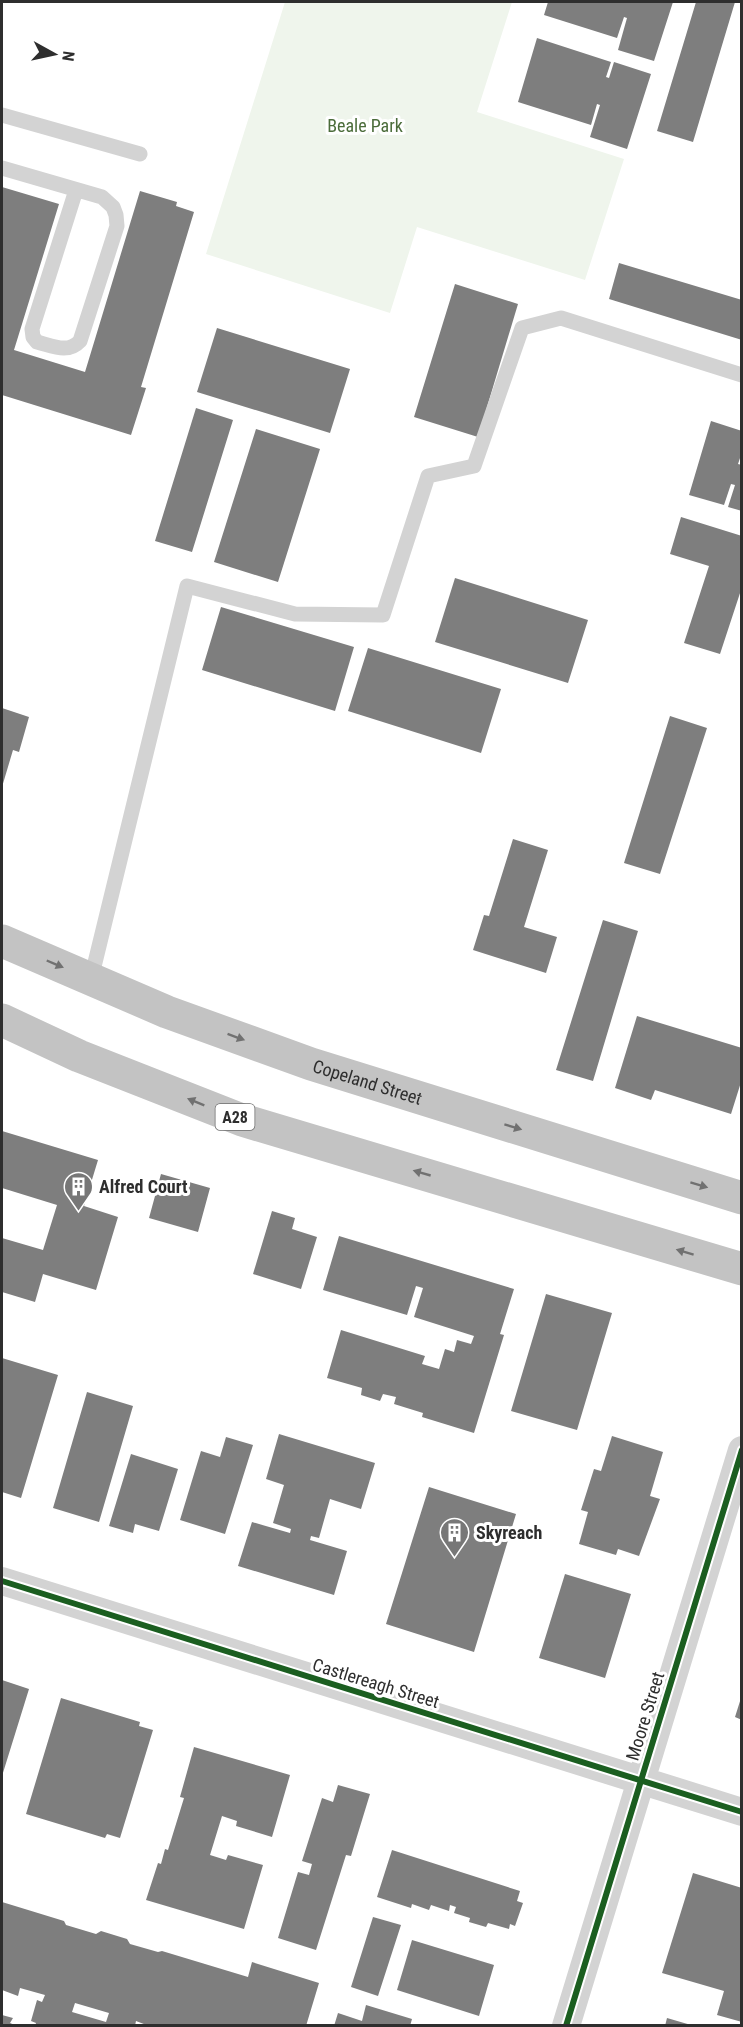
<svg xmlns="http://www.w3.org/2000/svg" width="743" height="2027" font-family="'Roboto Condensed',sans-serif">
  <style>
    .green { fill: #eff5ec }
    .building { fill: #7e7e7e; fill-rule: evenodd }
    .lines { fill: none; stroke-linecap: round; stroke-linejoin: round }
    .service { stroke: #d3d3d3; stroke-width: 15 }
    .minor { stroke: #d3d3d3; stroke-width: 28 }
    .trunk { stroke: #c3c3c3; stroke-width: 33 }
    .cycleway-casing { stroke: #fff; stroke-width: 10 }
    .cycleway { stroke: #1b5e20; stroke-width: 6 }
    .oneway { fill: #717171 }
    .labels { text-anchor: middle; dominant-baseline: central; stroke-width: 6; stroke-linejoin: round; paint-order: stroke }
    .shield { fill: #fff; stroke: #6d6d6d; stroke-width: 1.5 }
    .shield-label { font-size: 16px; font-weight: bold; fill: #2e2e2e }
    .park-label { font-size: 18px; fill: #4b6c3a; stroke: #fff }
    .street-label { font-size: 18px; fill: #2e2e2e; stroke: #fff }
    .poi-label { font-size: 18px; font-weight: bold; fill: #2e2e2e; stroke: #fff; text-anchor: start }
  </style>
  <rect width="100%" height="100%" fill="#fff"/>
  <path class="green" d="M 285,2 L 512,2 L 477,112 L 624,159 L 585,280 L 417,227 L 390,313 L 206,254 Z"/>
  <path class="building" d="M 548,2 L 673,2 L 654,61 L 618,50 L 627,18 L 624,17 L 617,38 L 544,15 Z
    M 696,2 L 735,2 L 693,142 L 657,131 Z
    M 537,38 L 611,62 L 606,77 L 609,78 L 614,62 L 651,74 L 627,149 L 590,137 L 600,105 L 597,104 L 591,125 L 518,102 Z
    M 2,187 L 59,204 L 14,350 L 85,372 L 140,191 L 177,202 L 176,206 L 194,212 L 141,387 L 146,388 L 131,435 L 2,395 Z
    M 619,263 L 742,300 L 742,340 L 609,299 Z
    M 455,284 L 518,304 L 478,437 L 414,417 Z
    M 217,328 L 350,369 L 330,433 L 197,392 Z
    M 196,408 L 233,420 L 192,552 L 155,541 Z
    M 711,421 L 742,431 L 742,452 L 738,464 L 742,465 L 742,511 L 728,507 L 735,485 L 731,484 L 724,505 L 689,495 Z
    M 256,429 L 320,449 L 278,582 L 214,562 Z
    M 681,517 L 742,536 L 742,587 L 720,654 L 684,643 L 709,566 L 670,554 Z
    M 455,578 L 588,620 L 568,683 L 435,642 Z
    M 221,607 L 354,647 L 335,711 L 202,670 Z
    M 368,648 L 501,689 L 481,753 L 348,711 Z
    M 2,708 L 29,717 L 19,752 L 13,750 L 2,787 Z
    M 670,716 L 707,728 L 660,874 L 624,863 Z
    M 513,839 L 548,850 L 524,927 L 557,937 L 546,973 L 473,950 L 484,915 L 489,916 Z
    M 603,920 L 638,931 L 593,1081 L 556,1070 Z
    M 637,1016 L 742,1048 L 742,1079 L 731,1114 L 655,1090 L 651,1100 L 615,1088 Z
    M 2,1131 L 98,1160 L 84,1206 L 118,1217 L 96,1290 L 43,1274 L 35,1302 L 2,1292 L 2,1238 L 43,1250 L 57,1205 L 2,1188 Z
    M 161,1174 L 210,1188 L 198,1232 L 149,1218 Z
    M 272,1211 L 295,1218 L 292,1229 L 317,1237 L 301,1289 L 253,1274 Z
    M 339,1236 L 514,1289 L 500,1334 L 504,1335 L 474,1433 L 422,1417 L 423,1413 L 394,1404 L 396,1397 L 383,1394 L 380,1401 L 361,1395 L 362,1388 L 327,1378 L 341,1330 L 425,1356 L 422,1364 L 439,1369 L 445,1349 L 454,1352 L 457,1340 L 471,1344 L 474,1336 L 414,1317 L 423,1288 L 416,1286 L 407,1315 L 323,1290 Z
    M 546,1294 L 612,1313 L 577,1430 L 511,1411 Z
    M 2,1358 L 58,1375 L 21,1498 L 2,1492 Z
    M 87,1392 L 133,1406 L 99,1522 L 53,1508 Z
    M 279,1434 L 375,1463 L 361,1509 L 330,1499 L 319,1538 L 311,1536 L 310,1540 L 347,1551 L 334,1595 L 238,1566 L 252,1522 L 290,1533 L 291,1529 L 273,1523 L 284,1485 L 266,1479 Z
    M 612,1436 L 663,1452 L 650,1496 L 660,1499 L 639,1556 L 618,1549 L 616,1555 L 579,1544 L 588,1512 L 581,1510 L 594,1469 L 601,1471 Z
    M 226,1437 L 253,1445 L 225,1534 L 180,1520 L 201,1451 L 220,1457 Z
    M 131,1454 L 178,1469 L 159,1531 L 135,1524 L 133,1533 L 109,1526 Z
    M 429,1487 L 516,1514 L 474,1652 L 386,1624 Z
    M 565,1574 L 631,1594 L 605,1678 L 539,1658 Z
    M 2,1680 L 29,1689 L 2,1776 Z
    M 61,1698 L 140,1722 L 139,1726 L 153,1730 L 120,1838 L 107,1834 L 105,1838 L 26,1814 Z
    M 741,1698 L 742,1698 L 742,1720 L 735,1717 Z
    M 194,1747 L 290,1775 L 272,1837 L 236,1826 L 237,1821 L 222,1816 L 210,1855 L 226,1860 L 228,1855 L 263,1865 L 244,1929 L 146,1900 L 158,1863 L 161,1864 L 165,1849 L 168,1850 L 184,1798 L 180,1797 Z
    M 338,1785 L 370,1794 L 351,1856 L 346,1855 L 316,1950 L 278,1938 L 298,1872 L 309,1875 L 312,1864 L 302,1861 L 322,1798 L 333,1802 Z
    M 392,1850 L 520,1891 L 517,1901 L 523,1903 L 515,1926 L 510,1924 L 509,1929 L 488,1923 L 486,1927 L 469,1922 L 470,1918 L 454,1913 L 456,1907 L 450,1905 L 449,1911 L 431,1905 L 429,1910 L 412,1904 L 411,1908 L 377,1897 Z
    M 693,1873 L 742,1888 L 742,2022 L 717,2015 L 724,1991 L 662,1973 Z
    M 2,1902 L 64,1921 L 66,1925 L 96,1934 L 101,1931 L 127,1939 L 130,1944 L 158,1952 L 162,1951 L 248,1977 L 252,1962 L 319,1983 L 306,2026 L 149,2026 L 136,2021 L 135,2026 L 35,2026 L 36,2023 L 31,2021 L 37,2000 L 42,2002 L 45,1995 L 20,1988 L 18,1996 L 2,1990 ZM 75,2003 L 109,2013 L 106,2022 L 72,2012 Z
    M 373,1917 L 401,1925 L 378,1996 L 351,1987 Z
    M 412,1940 L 494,1965 L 479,2016 L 397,1990 Z
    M 366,2005 L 412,2019 L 410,2026 L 334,2026 L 338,2013 L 362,2021 Z
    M 2,2015 L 13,2018 L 10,2023 L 17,2026 L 2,2026 Z
    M 667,2018 L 691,2025 L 691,2026 L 665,2026 Z"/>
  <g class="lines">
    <path class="service" d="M 2,115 L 140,154
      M 2,168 L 102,197 L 113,207 L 116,215 L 117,226 L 80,341 C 68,354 53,346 37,342 L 33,337 L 32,329 L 76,190
      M 91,979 L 187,586 L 295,614 L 383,615 L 428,476 L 474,466 L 522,328 L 561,318 L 742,375"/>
    <path class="minor" d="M 2,1581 L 742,1812
      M 566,2026 L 742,1450"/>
    <g class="trunk">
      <path id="s1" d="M 2,941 L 167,1012 L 311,1064 L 742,1198"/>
      <path d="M 2,1020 L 79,1056 L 242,1120 L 742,1269"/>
    </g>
    <defs>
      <path id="cycleway" d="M 2,1581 L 742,1812
        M 566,2026 L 742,1450"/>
    </defs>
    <use href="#cycleway" class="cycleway-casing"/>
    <use href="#cycleway" class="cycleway"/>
  </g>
  <defs><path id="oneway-solid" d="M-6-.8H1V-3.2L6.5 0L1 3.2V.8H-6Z" transform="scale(1.5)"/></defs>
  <g class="oneway">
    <use href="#oneway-solid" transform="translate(55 964) rotate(23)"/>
    <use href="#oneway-solid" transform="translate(236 1037) rotate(20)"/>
    <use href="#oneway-solid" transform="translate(196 1102) rotate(-158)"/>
    <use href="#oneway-solid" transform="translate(513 1127) rotate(17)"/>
    <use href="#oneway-solid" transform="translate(422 1173) rotate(-164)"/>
    <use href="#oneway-solid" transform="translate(699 1185) rotate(17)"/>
    <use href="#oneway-solid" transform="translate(685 1252) rotate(-163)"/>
  </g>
  <defs>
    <symbol id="building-pin" viewBox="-11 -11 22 30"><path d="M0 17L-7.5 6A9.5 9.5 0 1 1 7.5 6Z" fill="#777" stroke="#fff"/><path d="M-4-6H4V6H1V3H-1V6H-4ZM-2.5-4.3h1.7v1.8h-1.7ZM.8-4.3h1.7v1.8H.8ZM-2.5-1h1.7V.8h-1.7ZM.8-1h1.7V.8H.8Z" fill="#fff"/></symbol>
  </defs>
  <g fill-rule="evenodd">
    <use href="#building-pin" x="62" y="1170" width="33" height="45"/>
    <use href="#building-pin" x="438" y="1516" width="33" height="45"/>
  </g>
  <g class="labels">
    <rect class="shield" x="215.5" y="1104" width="39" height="26" rx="4.5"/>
    <g class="shield-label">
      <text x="235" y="1117">A28</text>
    </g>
    <g class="park-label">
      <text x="365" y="125">Beale Park</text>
    </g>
    <g class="street-label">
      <text stroke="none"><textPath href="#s1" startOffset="392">Copeland Street</textPath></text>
      <text transform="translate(376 1683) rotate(17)">Castlereagh Street</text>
      <text transform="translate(645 1716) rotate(-73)">Moore Street</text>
    </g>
    <g class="poi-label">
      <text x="99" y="1186">Alfred Court</text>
      <text x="476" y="1532">Skyreach</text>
    </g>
  </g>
  <rect width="743" height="2027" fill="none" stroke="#2e2e2e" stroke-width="6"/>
  <g transform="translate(54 54) rotate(98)" stroke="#ffffff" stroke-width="4.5" paint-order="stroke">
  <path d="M0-4.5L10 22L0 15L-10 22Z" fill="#2e2e2e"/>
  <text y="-9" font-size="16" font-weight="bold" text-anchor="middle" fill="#2e2e2e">N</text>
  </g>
</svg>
